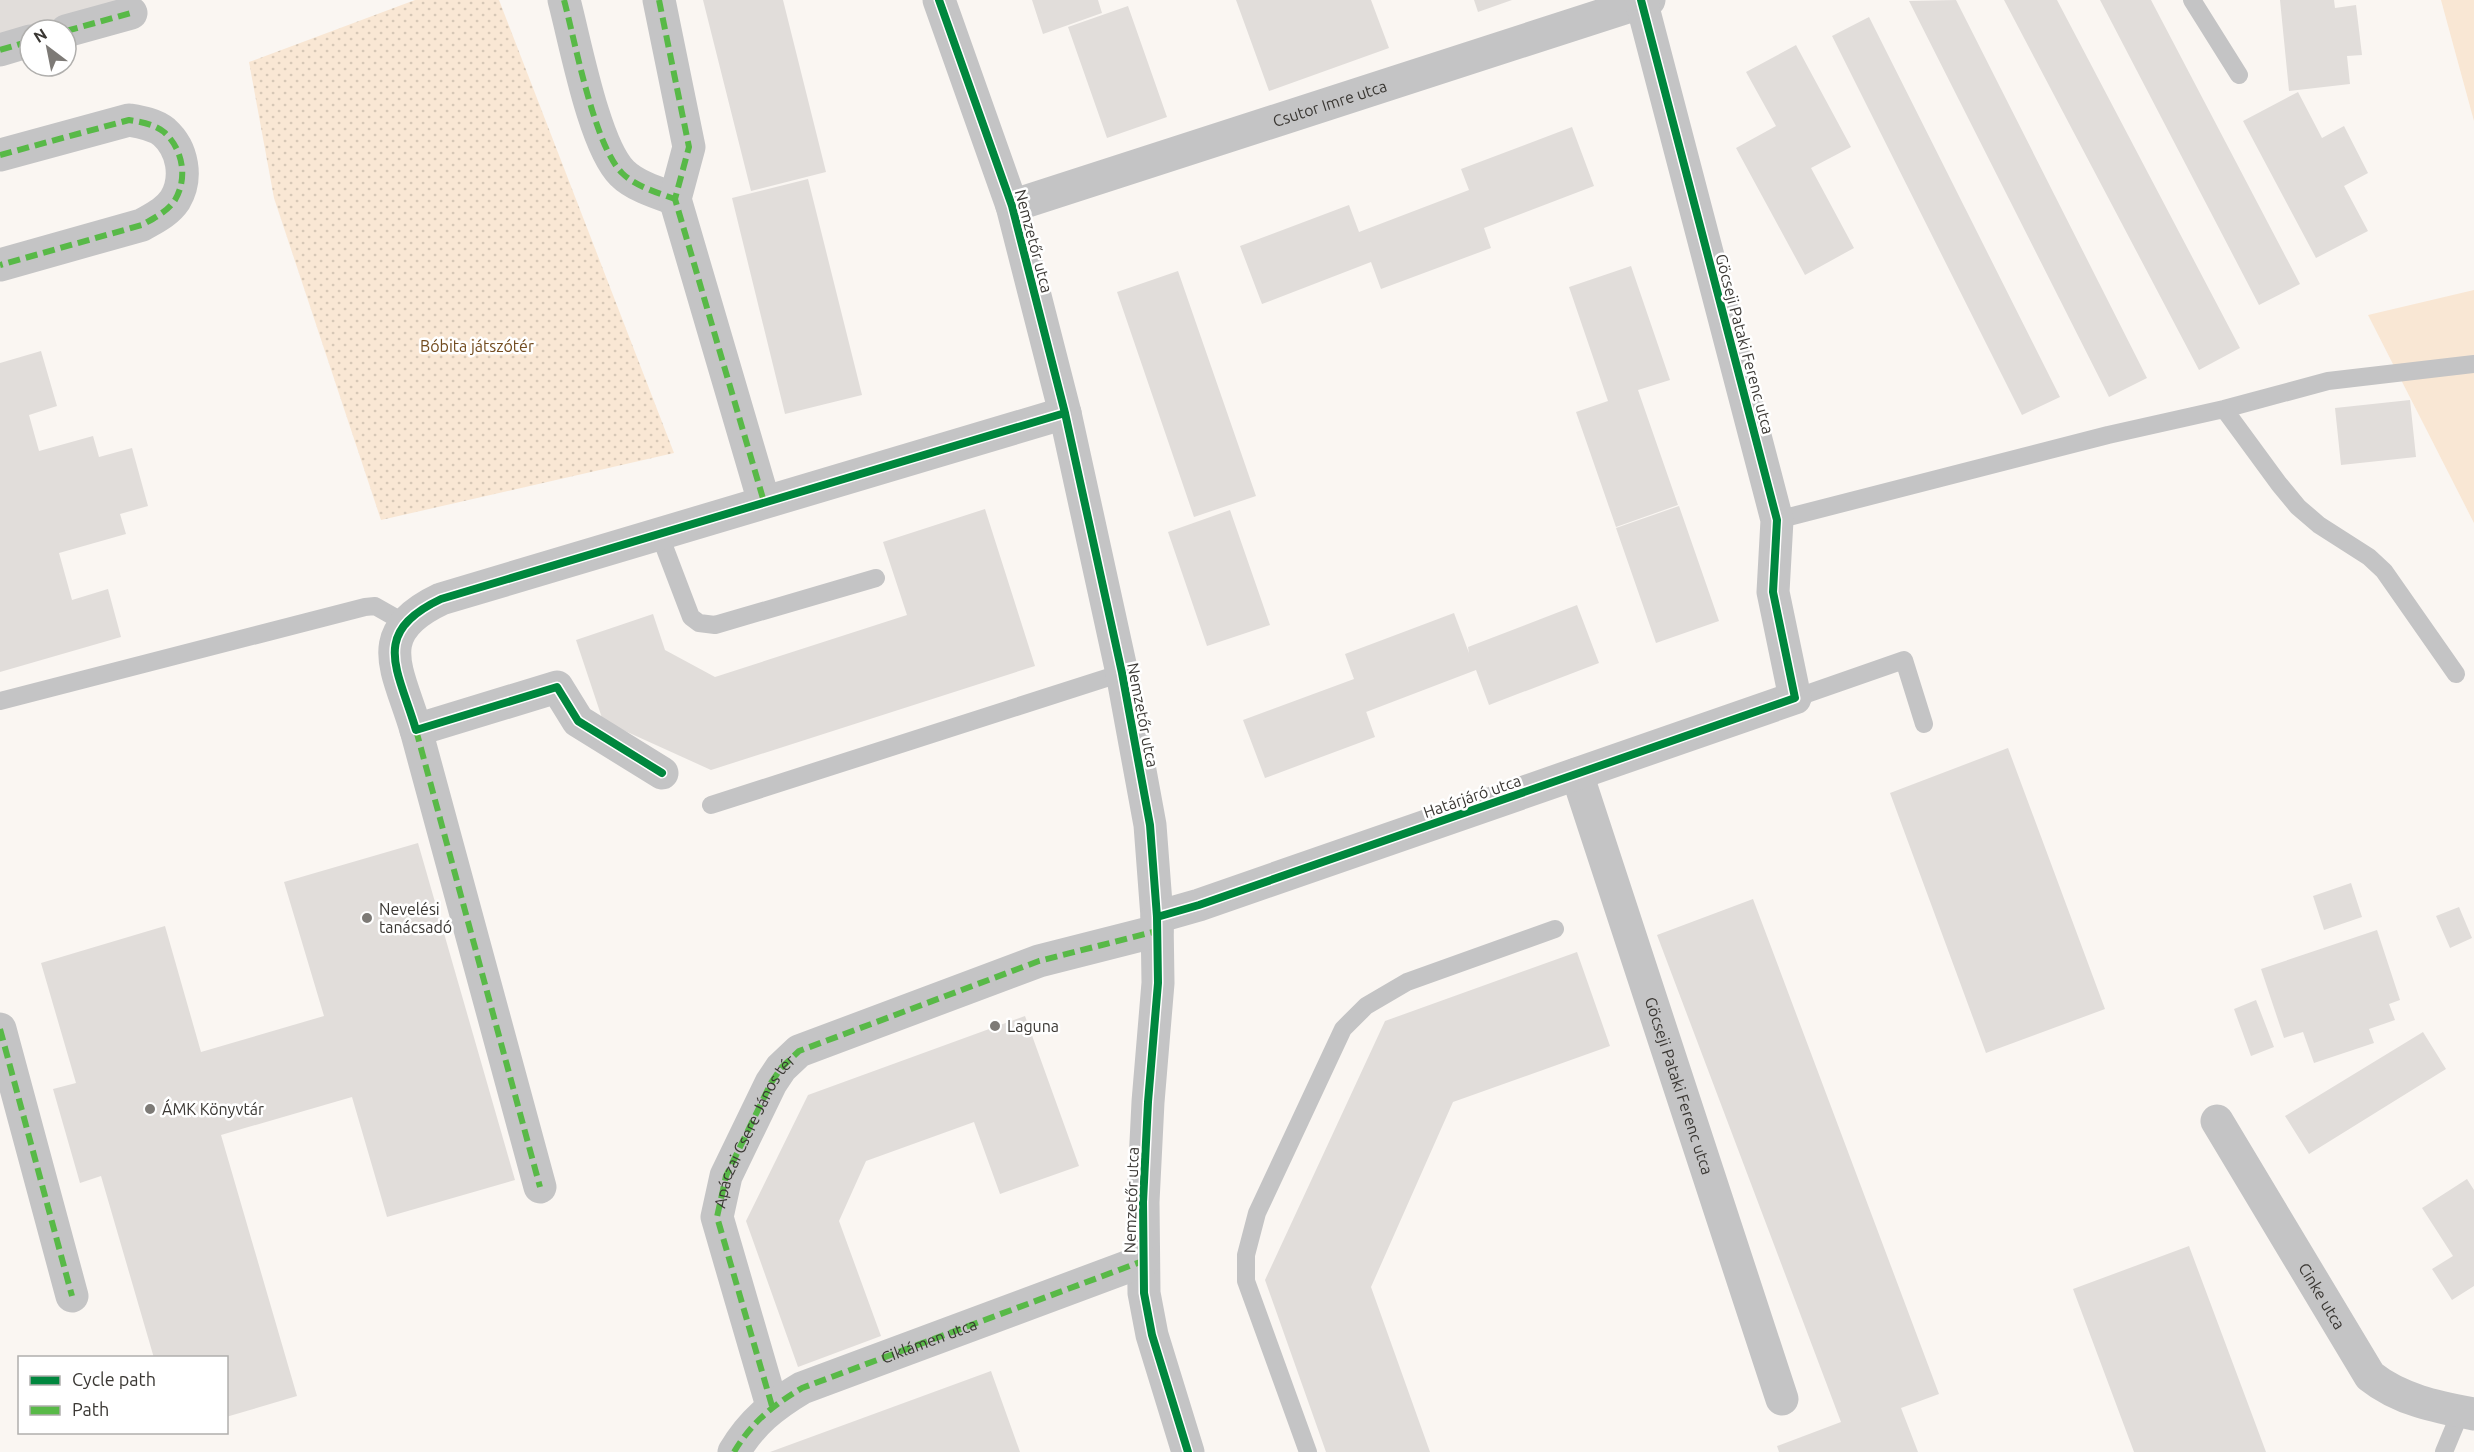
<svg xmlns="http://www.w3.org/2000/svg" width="2474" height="1452" font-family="Ubuntu,sans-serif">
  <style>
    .park { fill: url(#park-dots) }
    .garden { fill: #f9e7d4 }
    .building { fill: #e1ddda }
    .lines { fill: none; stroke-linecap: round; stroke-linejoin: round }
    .service { stroke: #c4c4c5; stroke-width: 18 }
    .minor { stroke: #c4c4c5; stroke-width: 33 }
    .quiet { stroke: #58b947; stroke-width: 6; stroke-dasharray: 12 6; stroke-linecap: butt }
    .cycleway-casing { stroke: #fff; stroke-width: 11 }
    .cycleway { stroke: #00873e; stroke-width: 8 }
    .poi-dot { fill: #7d7a76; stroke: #fff; stroke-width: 2 }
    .labels { text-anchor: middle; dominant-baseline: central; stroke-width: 5; stroke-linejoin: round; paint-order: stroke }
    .street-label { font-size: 16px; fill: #3a3733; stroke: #fff }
    .park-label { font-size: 16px; fill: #724b1e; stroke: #fff }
    .poi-label { font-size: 16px; fill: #3a3733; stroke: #fff; text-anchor: start }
  </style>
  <defs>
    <pattern id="park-dots" width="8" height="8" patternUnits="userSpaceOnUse" patternTransform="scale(1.5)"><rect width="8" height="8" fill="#f9e7d4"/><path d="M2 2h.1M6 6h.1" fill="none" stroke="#d6c7b6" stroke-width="1.8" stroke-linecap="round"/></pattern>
  </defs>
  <rect width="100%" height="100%" fill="#faf6f2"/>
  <path class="park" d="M 415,0 L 499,0 L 674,453 L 381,520 L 274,198 L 249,62 Z"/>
  <path class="garden" d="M 2441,0 L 2474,0 L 2474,121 Z
    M 2474,290 L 2474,523 L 2368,315 Z"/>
  <path class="building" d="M 0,0 L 119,0 L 120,3 L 0,36 Z
    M 703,0 L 783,0 L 826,172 L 751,191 Z
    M 1032,0 L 1098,0 L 1102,13 L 1043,34 Z
    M 1236,0 L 1371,0 L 1389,48 L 1269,91 Z
    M 1474,0 L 1512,0 L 1478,12 Z
    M 1956,0 L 2147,378 L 2109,397 L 1909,1 Z
    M 2004,0 L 2057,0 L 2240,348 L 2199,370 Z
    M 2100,0 L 2151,0 L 2300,284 L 2259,305 Z
    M 2280,0 L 2334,0 L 2335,8 L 2356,5 L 2362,55 L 2347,56 L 2350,84 L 2289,91 Z
    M 1128,6 L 1167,117 L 1107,138 L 1068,27 Z
    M 1869,17 L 2060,397 L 2022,415 L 1832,36 Z
    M 1796,45 L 1851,147 L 1811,168 L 1854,248 L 1805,275 L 1736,148 L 1776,126 L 1746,72 Z
    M 2298,92 L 2322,138 L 2344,126 L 2368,173 L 2344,186 L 2368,231 L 2316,258 L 2243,121 Z
    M 1572,127 L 1594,186 L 1484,228 L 1491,248 L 1381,289 L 1371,262 L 1262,304 L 1240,246 L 1349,205 L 1359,232 L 1469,190 L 1461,169 Z
    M 808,179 L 862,395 L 785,414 L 732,198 Z
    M 1631,266 L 1670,380 L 1638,390 L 1678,505 L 1616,527 L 1576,412 L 1608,401 L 1569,287 Z
    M 1178,271 L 1256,496 L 1194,517 L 1117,292 Z
    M 41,351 L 57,406 L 29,415 L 39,451 L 93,436 L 99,457 L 132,448 L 148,506 L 120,514 L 126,534 L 59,553 L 72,600 L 108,589 L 121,637 L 0,672 L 0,363 Z
    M 2410,400 L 2416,457 L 2341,465 L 2335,408 Z
    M 1679,506 L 1719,621 L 1656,643 L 1616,528 Z
    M 985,509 L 1035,666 L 711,770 L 603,721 L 576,640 L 653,614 L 665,650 L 715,677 L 907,615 L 883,542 Z
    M 1230,510 L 1270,625 L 1207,646 L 1168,532 Z
    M 1577,605 L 1599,663 L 1489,705 L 1476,670 L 1366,712 L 1362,700 L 1375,737 L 1265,778 L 1243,720 L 1354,679 L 1345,654 L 1454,613 L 1469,653 L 1468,647 Z
    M 2008,748 L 2105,1009 L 1986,1053 L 1890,793 Z
    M 418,843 L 515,1180 L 387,1217 L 352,1097 L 221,1135 L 297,1396 L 226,1417 L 226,1358 L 154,1358 L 101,1176 L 80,1183 L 53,1089 L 76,1083 L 41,963 L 165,926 L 201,1052 L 324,1016 L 284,882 Z
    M 2351,883 L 2362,917 L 2324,930 L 2313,896 Z
    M 1753,899 L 1939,1394 L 1901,1408 L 1918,1452 L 1779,1452 L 1777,1446 L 1841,1422 L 1657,935 Z
    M 2459,907 L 2472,938 L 2450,948 L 2436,916 Z
    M 2377,930 L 2400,1000 L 2389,1004 L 2395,1020 L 2369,1029 L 2374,1043 L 2314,1063 L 2303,1032 L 2284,1038 L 2261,969 Z
    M 1577,952 L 1610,1046 L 1453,1102 L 1371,1287 L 1430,1452 L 1326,1452 L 1265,1280 L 1385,1021 Z
    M 2256,1000 L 2274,1047 L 2251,1056 L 2234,1009 Z
    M 1025,1016 L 1079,1166 L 1000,1194 L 974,1122 L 866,1161 L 839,1221 L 881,1336 L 798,1367 L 746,1221 L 808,1095 Z
    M 2423,1032 L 2446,1069 L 2309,1154 L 2285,1116 Z
    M 2467,1179 L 2474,1190 L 2474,1286 L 2452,1300 L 2432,1269 L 2453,1256 L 2422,1208 Z
    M 2189,1246 L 2266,1452 L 2134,1452 L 2073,1289 Z
    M 991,1371 L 1020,1452 L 770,1452 Z"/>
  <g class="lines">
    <path class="service" d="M 2192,0 L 2239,75
      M 2224,409 L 2279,484 L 2298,507 L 2319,525 L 2369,557 L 2384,571 L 2456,674
      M 1777,520 L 2108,435 L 2224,409 L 2328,381 L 2474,364
      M 659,533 L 691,617 L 699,623 L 715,625 L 876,578
      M 1795,698 L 1904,660 L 1924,724
      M 0,701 L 365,607 L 375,606 L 405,623
      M 711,805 L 1122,673
      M 1308,1452 L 1246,1281 L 1246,1255 L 1257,1213 L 1343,1029 L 1366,1006 L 1407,982 L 1555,929
      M 2444,1452 L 2461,1411"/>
    <g class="minor">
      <path d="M 564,0 C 575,41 594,145 622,173 C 635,186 658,193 675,199"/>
      <path d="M 659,0 L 689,147 L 675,199 L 764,502"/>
      <path d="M 939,0 L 1012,206 L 1065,413 L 1122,673 L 1150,825 L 1157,917 L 1158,983 L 1148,1102 L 1143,1202 L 1144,1293 L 1152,1335 L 1188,1452"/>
      <path d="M 66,31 L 131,13"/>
      <path d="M 0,50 L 30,41"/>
      <path d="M 0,155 L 129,120 C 141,122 154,124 164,132 C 183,149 188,178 175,200 C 167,212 154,218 142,225 L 0,265"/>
      <path id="s1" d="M 1012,206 L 1649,0"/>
      <path d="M 416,730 L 540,1187"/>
      <path d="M 662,773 L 578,721 L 557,687 L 416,730 C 398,669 369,633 441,599 L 1065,413"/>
      <path id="s2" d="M 1577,774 L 1782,1399"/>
      <path d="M 1157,917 L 1199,905 L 1795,698 L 1773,592 L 1777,520 L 1641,0"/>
      <path d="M 0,1029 L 72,1296"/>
      <path id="s3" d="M 2217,1121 L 2370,1376 C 2400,1400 2437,1407 2474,1414"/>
      <path d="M 772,1406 L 717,1217 L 726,1176 L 771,1083 L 781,1068 L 799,1051 L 1039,961 L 1157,931"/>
      <path id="s4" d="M 734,1452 C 752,1422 772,1406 802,1388 L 1143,1261"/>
    </g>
    <g class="quiet">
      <path d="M 564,0 C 575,41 594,145 622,173 C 635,186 658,193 675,199"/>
      <path d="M 659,0 L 689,147 L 675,199 L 764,502"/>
      <path d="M 66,31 L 131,13"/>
      <path d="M 0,50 L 30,41"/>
      <path d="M 0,155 L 129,120 C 141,122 154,124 164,132 C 183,149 188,178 175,200 C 167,212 154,218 142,225 L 0,265"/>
      <path d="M 416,730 L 540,1187"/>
      <path d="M 0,1029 L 72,1296"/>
      <path id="s5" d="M 772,1406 L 717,1217 L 726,1176 L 771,1083 L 781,1068 L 799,1051 L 1039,961 L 1157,931"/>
      <path d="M 734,1452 C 752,1422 772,1406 802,1388 L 1143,1261"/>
    </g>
    <defs>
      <path id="cycleway" d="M 939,0 L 1012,206 L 1065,413 L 1122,673 L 1150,825 L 1157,917 L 1158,983 L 1148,1102 L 1143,1202 L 1144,1293 L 1152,1335 L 1188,1452
        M 662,773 L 578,721 L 557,687 L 416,730 C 398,669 369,633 441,599 L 1065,413
        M 1157,917 L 1199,905 L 1795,698 L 1773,592 L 1777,520 L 1641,0"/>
    </defs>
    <use href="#cycleway" class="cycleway-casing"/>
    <use href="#cycleway" class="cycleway"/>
  </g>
  <g class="poi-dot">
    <circle cx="367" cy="918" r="6"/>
    <circle cx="995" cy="1026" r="6"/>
    <circle cx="150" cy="1109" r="6"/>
  </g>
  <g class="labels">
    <g class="street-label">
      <text stroke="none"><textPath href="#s1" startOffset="334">Csutor Imre utca</textPath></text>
      <text transform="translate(1034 241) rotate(75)">Nemzetőr utca</text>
      <text transform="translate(1745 344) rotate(75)">Göcseji Pataki Ferenc utca</text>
      <text transform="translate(1143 715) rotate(79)">Nemzetőr utca</text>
      <text transform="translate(1472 796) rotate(-19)">Határjáró utca</text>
      <text stroke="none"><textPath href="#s2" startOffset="328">Göcseji Pataki Ferenc utca</textPath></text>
      <text stroke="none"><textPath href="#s5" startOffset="291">Apáczai Csere János tér</textPath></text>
      <text transform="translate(1131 1200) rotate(-88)">Nemzetőr utca</text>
      <text stroke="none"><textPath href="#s3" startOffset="204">Cinke utca</textPath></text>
      <text stroke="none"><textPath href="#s4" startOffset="230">Ciklámen utca</textPath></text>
    </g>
    <g class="park-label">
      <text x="477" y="346">Bóbita játszótér</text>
    </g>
    <g class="poi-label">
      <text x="379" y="909">Nevelési<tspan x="379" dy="18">tanácsadó</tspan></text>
      <text x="1007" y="1026">Laguna</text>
      <text x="162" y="1109">ÁMK Könyvtár</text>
    </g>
  </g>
  <rect x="18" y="1356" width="210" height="78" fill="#ffffff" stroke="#b0afad" stroke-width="1.5"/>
  <rect x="30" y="1376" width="30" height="9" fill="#00873e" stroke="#b0afad" stroke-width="1.5"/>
  <text x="72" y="1386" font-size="18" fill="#3a3733">Cycle path</text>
  <rect x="30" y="1406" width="30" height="9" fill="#58b947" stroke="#b0afad" stroke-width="1.5"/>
  <text x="72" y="1416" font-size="18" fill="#3a3733">Path</text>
  <g transform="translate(48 48) rotate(328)"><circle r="28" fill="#ffffff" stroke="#b0afad" stroke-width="1.5"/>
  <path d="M0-4.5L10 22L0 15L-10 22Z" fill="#7d7a76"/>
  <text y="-9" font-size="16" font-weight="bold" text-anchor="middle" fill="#3a3733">N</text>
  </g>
</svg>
